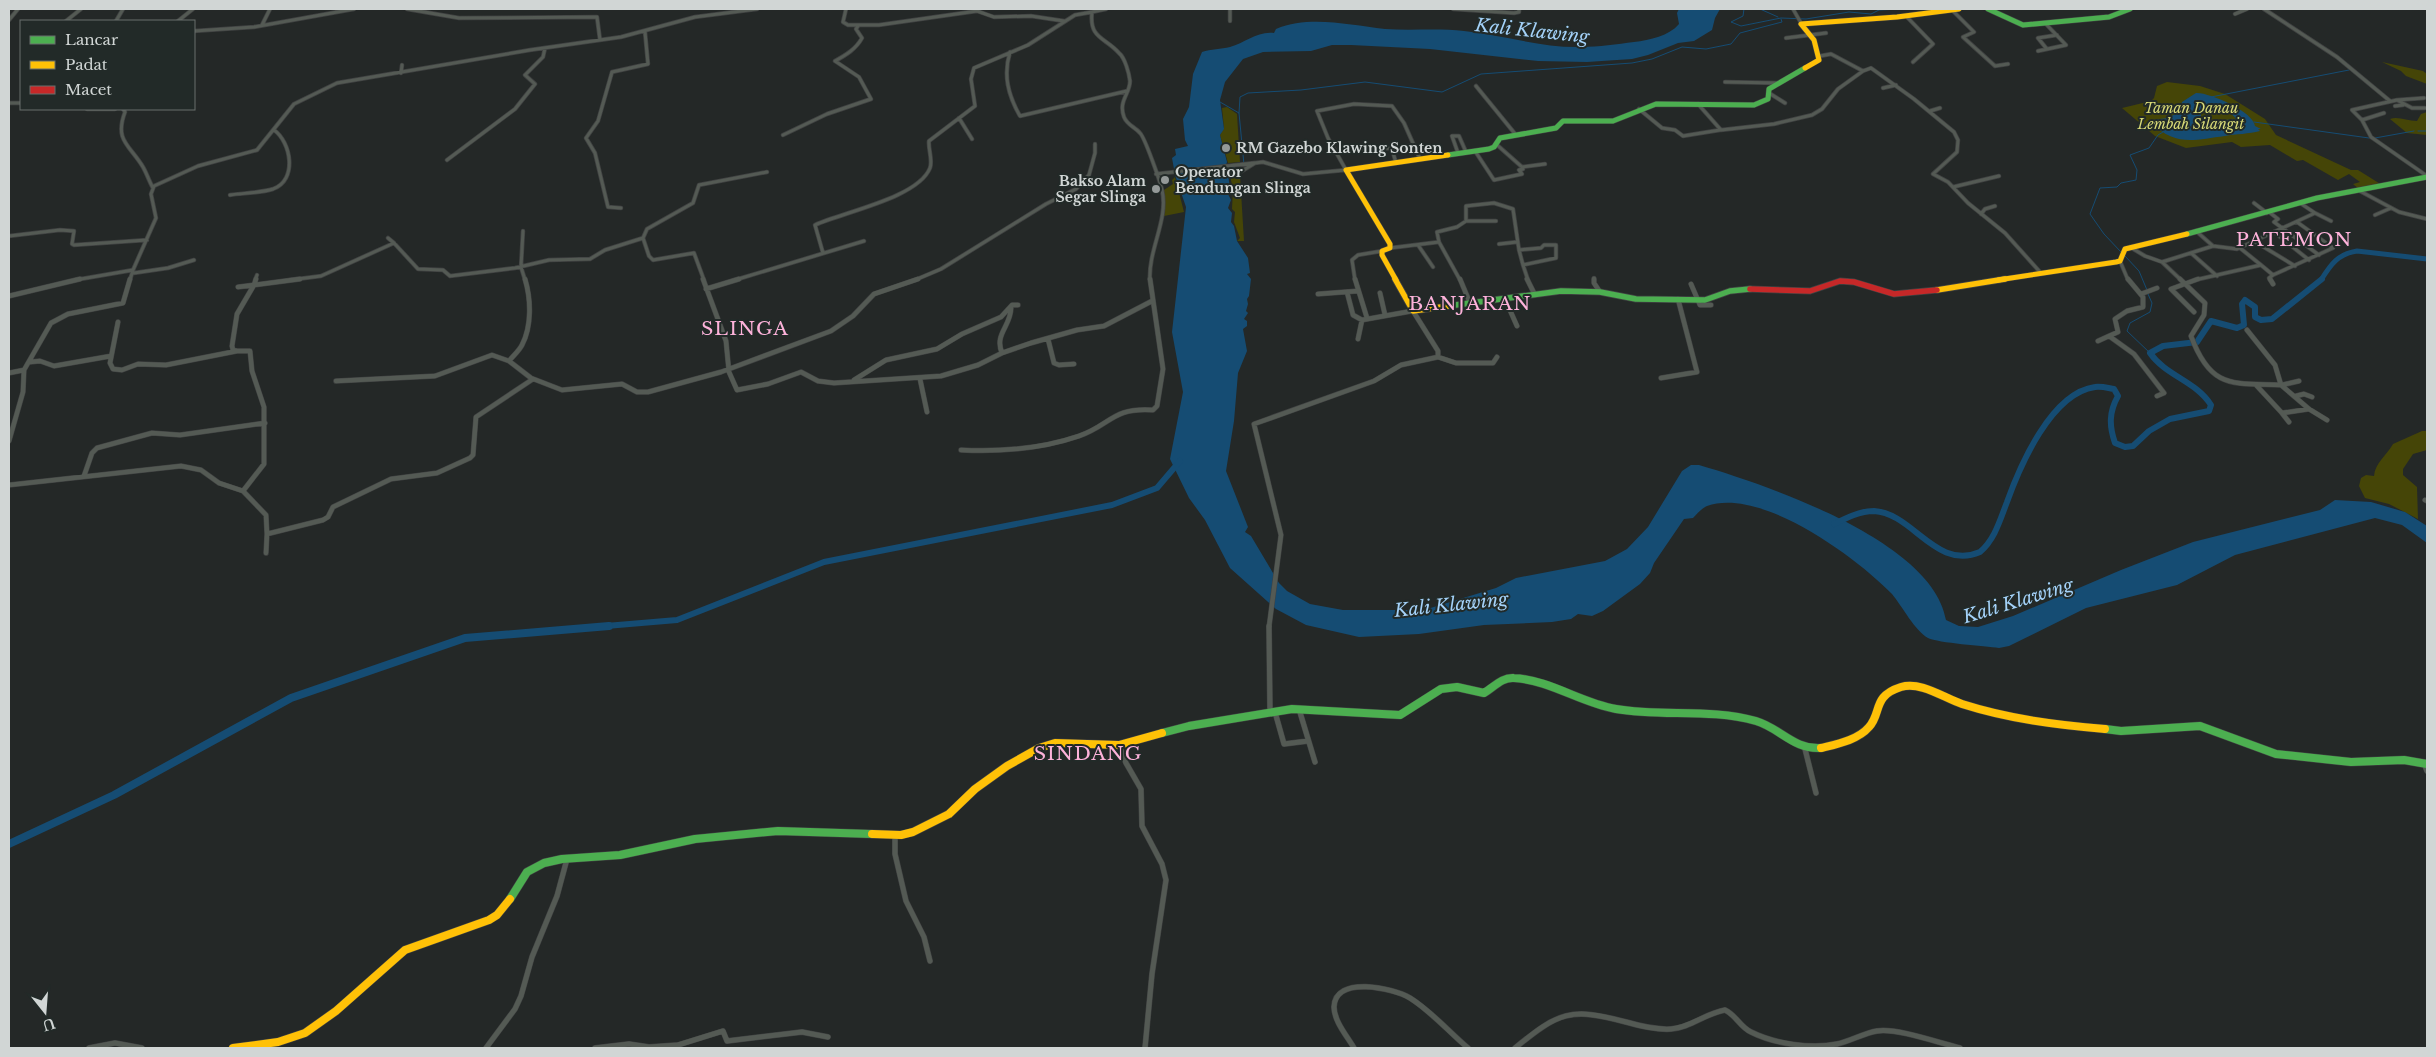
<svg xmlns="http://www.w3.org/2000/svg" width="2436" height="1057" font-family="'Libre Baskerville',serif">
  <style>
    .green { fill: #454507 }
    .water { fill: #154c73; fill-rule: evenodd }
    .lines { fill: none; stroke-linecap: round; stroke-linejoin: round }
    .stream { stroke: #154c73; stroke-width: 1 }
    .river-far2 { stroke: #154c73; stroke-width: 5 }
    .river-far1 { stroke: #154c73; stroke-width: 6 }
    .river { stroke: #154c73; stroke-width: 8 }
    .street-far2-casing { stroke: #414343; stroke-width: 4.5 }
    .street-far1-casing { stroke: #414343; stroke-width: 5.5 }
    .street-casing { stroke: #414343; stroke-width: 6 }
    .fast-far2-casing { stroke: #414343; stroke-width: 6 }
    .fast-far1-casing { stroke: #414343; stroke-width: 7 }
    .fast-casing { stroke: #414343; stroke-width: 9 }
    .slow-far2-casing { stroke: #414343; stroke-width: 6 }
    .slow-far1-casing { stroke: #414343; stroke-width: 7 }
    .slow-casing { stroke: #414343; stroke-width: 9 }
    .jam-casing { stroke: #414343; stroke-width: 7 }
    .street-far2 { stroke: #545a54; stroke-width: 3 }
    .street-far1 { stroke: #545a54; stroke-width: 4.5 }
    .street { stroke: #545a54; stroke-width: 5 }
    .fast-far2 { stroke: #4caf50; stroke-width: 5 }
    .fast-far1 { stroke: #4caf50; stroke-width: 5.5 }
    .fast { stroke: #4caf50; stroke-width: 8 }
    .slow-far2 { stroke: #ffc107; stroke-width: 5 }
    .slow-far1 { stroke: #ffc107; stroke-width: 5.5 }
    .slow { stroke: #ffc107; stroke-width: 8 }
    .jam { stroke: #c62828; stroke-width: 5.5 }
    .poi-dot { fill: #949998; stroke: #222a28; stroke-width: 2 }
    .labels { text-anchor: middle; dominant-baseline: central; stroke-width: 4; stroke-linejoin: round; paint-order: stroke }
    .far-park-label { font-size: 14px; font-style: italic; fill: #d9da77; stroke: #222a28 }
    .far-poi-label { font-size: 14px; font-weight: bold; fill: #d1d6d5; stroke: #222a28; text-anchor: start }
    .water-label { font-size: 18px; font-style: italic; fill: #a4d2f9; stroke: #222a28 }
    .quarter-label { font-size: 19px; letter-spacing: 1px; fill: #fdb2da; stroke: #222a28 }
  </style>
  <rect width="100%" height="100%" fill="#242827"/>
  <path class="green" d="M 2382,62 L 2423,71 L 2427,74 L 2427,84 L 2406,76 L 2401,71 Z
    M 2167,82 L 2200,86 L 2225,94 L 2265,119 L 2276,135 L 2351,170 L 2358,170 L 2382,185 L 2360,190 L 2353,184 L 2360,182 L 2349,174 L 2338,180 L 2303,160 L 2297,161 L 2270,145 L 2241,147 L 2232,142 L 2186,148 L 2155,136 L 2122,108 L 2151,101 L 2154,98 L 2157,86 Z
    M 1227,107 L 1237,114 L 1240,162 L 1228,163 L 1220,135 L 1224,128 L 1222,108 Z
    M 2427,112 L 2427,135 L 2407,133 L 2390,119 C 2398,116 2407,121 2417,121 L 2421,114 Z
    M 1240,175 L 1244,241 L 1237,241 L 1240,238 L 1234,222 L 1235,212 L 1232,209 L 1233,189 L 1230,176 Z
    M 1175,177 L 1184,212 L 1164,216 L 1164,190 L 1173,184 L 1172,180 Z
    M 2422,431 L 2427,431 L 2427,450 L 2413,454 L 2403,469 L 2403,475 L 2417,487 L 2418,519 L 2389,504 L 2365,498 L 2359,486 L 2361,478 L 2366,475 L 2374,476 C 2375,463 2387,455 2393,444 Z"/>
  <path class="water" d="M 1679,9 L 1720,9 L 1715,18 L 1712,30 L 1694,41 L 1678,43 L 1648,55 L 1632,59 L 1587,62 L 1538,61 L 1430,49 L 1351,45 L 1332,45 L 1311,51 L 1263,52 L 1243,59 L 1225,82 L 1220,100 L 1224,129 L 1220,135 L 1227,162 L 1226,165 L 1221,166 L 1228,174 L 1230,188 L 1227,192 L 1231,200 L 1228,208 L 1232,213 L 1231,222 L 1234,226 L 1237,241 L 1248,258 L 1250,273 L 1247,274 L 1251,279 L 1249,296 L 1247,299 L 1248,304 L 1246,311 L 1248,313 L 1244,319 L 1247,321 L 1247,326 L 1243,329 L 1247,351 L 1238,373 L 1234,421 L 1226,471 L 1248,527 L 1245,532 L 1251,536 L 1279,583 L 1287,591 L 1310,604 L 1343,610 L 1424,610 L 1496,588 L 1516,578 L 1605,561 L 1627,549 L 1648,527 L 1682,471 L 1691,465 L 1699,465 C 1767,485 1933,541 1946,620 L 1959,626 L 1978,627 L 2013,616 L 2121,570 L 2193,542 L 2320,510 L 2335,500 L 2371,502 L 2405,512 L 2427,526 L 2427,543 L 2402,525 L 2375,518 L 2235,555 L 2177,585 L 2086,608 L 2009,646 L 1999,648 C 1985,646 1938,643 1928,638 C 1915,631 1902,606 1892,594 C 1856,557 1761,487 1707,506 C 1702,508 1697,514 1693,518 L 1684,519 L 1654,563 L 1650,573 L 1640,584 L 1603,611 L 1592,616 L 1578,614 L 1571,619 L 1552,622 L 1484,625 L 1419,634 L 1359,637 L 1306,625 L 1276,609 L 1230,568 L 1205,520 L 1189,498 L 1170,459 L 1183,392 L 1172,332 L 1186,207 L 1175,175 L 1179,173 L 1177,169 L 1174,169 L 1172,158 L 1176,155 L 1175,149 L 1188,146 L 1185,140 L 1183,119 L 1189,107 L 1193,74 L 1202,52 C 1211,49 1221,49 1230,47 C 1245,43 1257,31 1274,33 L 1276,29 C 1310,15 1349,25 1385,29 C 1411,31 1438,28 1464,31 C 1503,35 1542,48 1581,47 C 1599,47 1617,44 1634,42 C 1650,40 1669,36 1679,24 L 1677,13 Z
    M 2196,93 C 2209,92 2254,112 2255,126 L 2261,129 L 2258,129 L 2260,131 C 2249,134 2236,134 2225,136 C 2194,140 2175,147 2151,122 L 2152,120 L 2168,118 L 2179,112 L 2182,102 ZM 2212,108 C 2221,109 2232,112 2236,119 L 2214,121 L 2201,118 L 2201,112 Z"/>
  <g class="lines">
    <path class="stream" d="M 1744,9 L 1743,16 L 1731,22 L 1741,26 L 1781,18 L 1806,19 L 1849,12 L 1871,14 L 1879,10 L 1901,9
      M 1760,9 L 1778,17
      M 2211,97 L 2349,70
      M 1220,102 L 1239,113 L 1244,165 L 1227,168
      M 1239,113 L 1240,97 L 1248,93 L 1301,90 L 1365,82 L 1442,92 L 1481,74 L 1632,63 L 1652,59 L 1682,47 L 1706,49 L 1731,44 L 1740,33 L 1782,22 L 1781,19
      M 2254,122 L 2369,138
      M 2418,131 L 2427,131
      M 2375,138 L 2414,131
      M 2121,252 L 2104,234 L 2090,214 L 2100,188 L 2117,187 L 2121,183 L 2136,180 L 2137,170 L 2130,155 L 2149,148 L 2158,135 L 2163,132
      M 2125,256 L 2139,271 L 2147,290
      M 2148,294 L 2152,303 L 2150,312 L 2130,323 L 2127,331 L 2150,353"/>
    <path class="river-far2" d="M 2321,280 C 2331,264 2338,254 2357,251 L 2427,259"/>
    <path class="river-far1" d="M 1834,524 C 1846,518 1860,511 1874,511 C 1913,513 1936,571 1980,552 C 1995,539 2000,520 2007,502 C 2020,466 2051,393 2095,387 C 2101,386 2108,388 2114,389 L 2118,396 C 2109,412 2109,426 2115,443 L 2125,447 L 2133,446 L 2149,431 L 2170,419 L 2209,411 L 2211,405 C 2196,381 2166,376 2150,353 L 2163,346 L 2197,342 L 2211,321 L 2237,328 L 2244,325 L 2242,304 L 2245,300 L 2255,307 L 2255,317 L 2261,320 L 2272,319 L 2322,279
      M 594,627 L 677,620 L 824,562 L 1112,505 L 1157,488 L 1180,461"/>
    <path class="river" d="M 9,844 L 114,795 L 291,698 L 465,638 L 609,626"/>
    <defs>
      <path id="street-far2" d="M 407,9 L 459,18 L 597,17 L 600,40
        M 846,9 L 843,22 L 848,25 L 879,25 L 977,11 L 994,17 L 1031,16 L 1064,21
        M 1106,9 L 1092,12 C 1089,39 1105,37 1119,53 C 1125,58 1129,73 1130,81 C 1130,94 1118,101 1124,117 C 1127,125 1135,127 1140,133 C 1145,138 1160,181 1162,190 C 1169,219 1148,250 1150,280
        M 1230,9 L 1230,21
        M 1453,9 L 1514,13 L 1519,12 L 1519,9
        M 1793,9 L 1801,23
        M 1951,9 L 1974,32 L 1963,37 L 1995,66 L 2008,64
        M 2264,9 L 2337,57 L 2390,101
        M 2235,14 L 2247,9
        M 1906,16 L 1933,44 L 1913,62
        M 9,20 L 18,9
        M 66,21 L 81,9
        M 116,21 L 123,9
        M 178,21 L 193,9
        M 262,25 L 270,9
        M 194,31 L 254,27 L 354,9
        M 1786,38 L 1826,33
        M 2046,48 L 2038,38 L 2057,35
        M 2038,51 L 2066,45 L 2045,23
        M 1010,52 C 1003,75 1008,95 1020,116 L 1127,91
        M 1863,71 L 1871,68 L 1914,99 L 1954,132 L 1958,140 L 1957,152 L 1933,174 L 1948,182 L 1968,203 L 2005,233 L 2040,272
        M 401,73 L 402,65
        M 1725,82 L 1778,83
        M 1476,86 L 1516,135
        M 1883,88 L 1896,85
        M 1769,93 L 1785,103
        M 2424,98 L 2397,100 L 2352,110 L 2362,120 L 2371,137 L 2427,176
        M 2397,100 L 2412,108 L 2425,108
        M 9,103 L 21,103
        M 1698,104 L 1721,130 L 1774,124 L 1812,115 L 1822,109 L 1838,89 L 1863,71 L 1831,54 L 1820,56
        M 2395,106 L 2403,105
        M 87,109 L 115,109
        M 123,109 L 125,112 C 114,141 130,145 143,167 C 147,174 149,181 153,188
        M 1639,109 L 1662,128 L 1675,130 L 1683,136 L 1720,130
        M 1930,111 L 1940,108
        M 959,118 L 972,139
        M 2362,120 L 2384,113
        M 783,135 L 827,114 L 871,99 L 859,77 L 835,61 C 846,55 856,49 862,38 L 856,29 L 858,26
        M 1496,144 L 1522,167
        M 1335,151 L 1393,148
        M 1475,151 L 1494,180 L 1522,174 L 1519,170 L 1523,169 L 1522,167 L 1545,164
        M 1458,153 L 1452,136 L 1459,136 L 1466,152
        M 447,160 L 515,109 L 535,84 L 525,75 L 543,57 L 545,48
        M 1396,163 L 1392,149 L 1414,145
        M 1230,171 L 1242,171 L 1255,163 L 1263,162 L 1303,174 L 1346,170 L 1328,138 L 1317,111 L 1354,104 L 1392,106 L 1404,123 L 1420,159
        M 1156,174 L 1254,163
        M 1953,187 L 1999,176
        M 2358,190 L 2399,212 L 2427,219
        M 230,195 C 243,193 260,193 273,189 C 298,180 291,142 274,130
        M 2254,203 L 2267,213
        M 621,208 L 608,207 L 595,153 L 586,138 L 598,121 L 612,72 L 648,64 L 645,32
        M 2269,212 L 2278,219 L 2274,222 L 2319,255
        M 2315,213 L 2331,221
        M 1981,214 L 1985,209 L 1995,206
        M 2375,215 L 2391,208
        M 1466,221 L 1496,221
        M 523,231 L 521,267 L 525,280
        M 2274,232 L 2309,260
        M 9,236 L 60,230 L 74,231 L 72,244 L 74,245 L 147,240
        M 388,238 L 394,243
        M 2254,241 L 2295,266
        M 1439,242 L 1460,280
        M 1499,244 L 1517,242
        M 1418,245 L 1433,267
        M 1544,245 L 1556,245 L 1556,258 L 1523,265 L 1519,250 L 1541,248 Z
        M 2213,246 L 2237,249 L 2315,213 L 2300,203
        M 2130,247 L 2145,256 L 2162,262
        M 1390,248 L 1439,242 L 1437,232 L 1457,227 L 1466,221 L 1466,206 L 1494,203 L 1513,209 L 1519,250
        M 823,253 L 815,225 C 843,212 918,198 930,168 C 933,160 928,149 929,141 L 975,106 L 971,79 L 974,68 L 1028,45 L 1075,15 L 1092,12
        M 2191,253 L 2217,276
        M 2120,261 L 2128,280
        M 1523,265 L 1528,280
        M 2261,265 L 2273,275
        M 134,273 L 168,268 L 194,260
        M 1594,278 L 1594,280
        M 75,280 L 133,270 L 156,218 L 151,194 L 154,186 L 198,166 L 257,150 L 294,104 L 337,83 L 530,50 L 621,37 L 695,17 L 757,9
        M 130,280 L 133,270
        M 255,280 L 257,275
        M 290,280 L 321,276 L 394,243 L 418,269 L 443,270 L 450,276 L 515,268 L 549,260 L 590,259 L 605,250 L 643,238
        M 704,280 L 694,253 L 653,260 L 649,256 L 643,238 L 647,229 L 693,203 L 699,185 L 767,172
        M 735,280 L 864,241
        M 915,280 L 941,269 L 1046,204 L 1076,189 L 1089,175 L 1095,153 L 1095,144
        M 1355,280 L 1352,260 L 1358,255 L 1382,251
        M 2181,280 L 2162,262 L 2213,246 L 2196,231
        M 2195,280 L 2261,265 L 2240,248
        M 2270,280 L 2269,278 L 2273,275 L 2333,248 L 2297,222"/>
      <path id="street-far1" d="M 703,279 L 726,341 L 729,372 L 737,390 L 768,384 L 801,372 L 818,381 L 834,383 L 941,376 L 978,365 L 1002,353 L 1031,343 L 1077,330 L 1104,326 L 1152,301
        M 1355,279 L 1367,318
        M 1460,279 L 1470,303
        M 1527,279 L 1535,295
        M 1594,279 L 1594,283 L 1600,292
        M 2128,279 L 2143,297 L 2143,307 L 2127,311 L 2115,319 L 2118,332 L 2109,336 L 2134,354 L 2164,393 L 2157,396
        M 2180,279 L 2205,303 L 2204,315 L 2191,336 C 2211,390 2233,383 2281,385 L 2309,409 L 2327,420
        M 2270,279 L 2273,284
        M 1691,284 L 1700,305 L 1711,305
        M 238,287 L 254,285 L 256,279
        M 706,289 L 739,279
        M 1347,292 L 1353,315 L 1362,320
        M 1380,293 L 1385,315
        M 1318,294 L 1358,291
        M 2141,294 L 2157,288
        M 9,296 L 80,279
        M 1505,299 L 1517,326
        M 2194,312 L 2171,289 L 2198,279
        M 2247,330 L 2275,365 L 2281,385
        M 1048,339 L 1054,363 L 1059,365 L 1074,364
        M 1358,339 L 1362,320 L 1412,311
        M 2098,341 L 2109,336
        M 237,351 L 233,350 L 232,346 L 237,314 L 254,285 L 300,279
        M 1002,353 C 994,334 1011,326 1011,308
        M 1438,357 L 1456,363 L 1493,363 L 1497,357
        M 509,361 C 513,356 519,351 522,345 C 532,326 531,299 525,279
        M 30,362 L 40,361 L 54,366 L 111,356
        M 9,373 L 24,370
        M 1661,378 L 1697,372 L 1678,299
        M 920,379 L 927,412
        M 854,380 L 886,360 L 937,349 L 962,334 L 1001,317 L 1012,305 L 1018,305
        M 336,381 L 435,376 L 492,355 L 509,361 L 531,378 L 562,390 L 622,384 L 637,392 L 648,392 L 721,372 L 831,331 L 853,316 L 874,294 L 918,279
        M 2256,385 L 2282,413
        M 2282,385 L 2299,381
        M 2296,396 L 2304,394 L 2312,397
        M 2289,422 L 2282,413 L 2309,409
        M 9,441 L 23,392 L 24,370 L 51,323 L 68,314 L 123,303 L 130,279
        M 961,450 C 1001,452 1041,449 1079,436 C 1111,425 1112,407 1153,410 L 1157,406 L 1163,369 L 1150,279
        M 84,476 L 92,453 L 97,448 L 152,433 L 180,435 L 265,423
        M 9,485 L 181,466 L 201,470 L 219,483 L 243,491 L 264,464 L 264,407 L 252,371 L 250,351 L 237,351 L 166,365 L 138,364 L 122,370 L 113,369 L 110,363 L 118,322
        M 243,491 L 266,515 L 267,534 L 323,520 L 328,517 L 333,507 L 391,479 L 437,473 L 470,458 L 473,455 L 476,417 L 533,379
        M 2425,500 L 2427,501
        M 266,553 L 267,534
        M 1269,627 L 1281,535 L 1254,424 L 1374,381 L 1401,365 L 1438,357 L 1438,351 L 1413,311"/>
      <path id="street" d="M 1269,626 L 1270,712
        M 1299,709 L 1315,762
        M 1275,712 L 1284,744 L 1308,741
        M 1119,745 L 1126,763 L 1141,789 L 1142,826 L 1162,864 L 1166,880 L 1152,974 L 1145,1048
        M 1805,749 L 1816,793
        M 2424,763 L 2427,771
        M 895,836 L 895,854 L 906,901 L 924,937 L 930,961
        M 89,1048 L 115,1043 L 142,1048
        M 486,1048 L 515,1009 L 521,996 L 532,957 L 557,896 L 567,859
        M 595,1048 L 629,1044 L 649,1047 L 678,1045 L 723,1031 L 727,1041 L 802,1032 L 828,1037
        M 1354,1048 C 1347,1036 1334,1021 1334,1007 C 1335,975 1393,988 1410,998 C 1431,1011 1449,1032 1468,1048
        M 1515,1048 C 1559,1012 1570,1007 1626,1022 C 1640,1026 1656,1030 1671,1029 C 1690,1028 1706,1013 1725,1010 C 1736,1015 1740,1027 1751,1032 C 1775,1044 1811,1049 1837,1044 C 1851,1041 1864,1033 1877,1031 C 1898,1028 1939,1043 1960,1048"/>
      <path id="fast-far2" d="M 1988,9 L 2023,25 L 2109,17 L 2130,9
        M 1448,155 L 1489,149 L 1494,147 L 1500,138 L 1556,128 L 1563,121 L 1613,121 L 1656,104 L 1754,105 L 1768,99 L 1769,89 L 1805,68
        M 2187,234 L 2317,198 L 2427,177"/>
      <path id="fast-far1" d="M 1448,306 L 1561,291 L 1600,292 L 1636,299 L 1705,300 L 1730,291 L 1750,289"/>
      <path id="fast" d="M 2105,729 L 2121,731 L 2200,726 L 2276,754 L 2351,762 L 2404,760 L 2427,764
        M 1162,733 L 1189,726 L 1292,709 L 1400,715 L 1441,689 L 1457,687 L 1484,693 C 1494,687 1502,677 1514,678 C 1550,680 1581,703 1616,709 C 1662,717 1710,708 1756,721 C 1780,728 1794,750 1821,748
        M 510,899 L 527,872 L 544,863 L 562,859 L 620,855 L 695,839 L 778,831 L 872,834"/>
      <path id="slow-far2" d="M 1805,68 L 1819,60 L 1814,40 L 1801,24 L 1897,17 L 1959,9
        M 1396,280 L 1382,255 L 1382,251 L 1390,248 L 1390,244 L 1346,170 L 1448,155
        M 1998,280 L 2116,262 L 2120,261 L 2125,249 L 2187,234"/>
      <path id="slow-far1" d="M 1395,279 L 1413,311 L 1448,306
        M 1937,290 L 2005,279"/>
      <path id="slow" d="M 1821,748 C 1837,744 1858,740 1869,727 C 1882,713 1872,696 1901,687 C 1921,681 1944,698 1962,704 C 2009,719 2057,725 2105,729
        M 872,834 L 901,835 L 913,832 L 949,814 L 975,789 L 1007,766 L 1039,748 L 1055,743 L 1119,745 L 1162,733
        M 233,1048 L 278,1042 L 305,1033 L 336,1011 L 405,950 L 489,920 L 497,915 L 510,899"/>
      <path id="jam" d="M 1750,289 L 1810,291 L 1840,281 L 1854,282 L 1894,294 L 1937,290"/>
    </defs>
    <use href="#street-far2" class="street-far2-casing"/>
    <use href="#street-far1" class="street-far1-casing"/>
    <use href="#street" class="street-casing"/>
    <use href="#fast-far2" class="fast-far2-casing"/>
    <use href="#fast-far1" class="fast-far1-casing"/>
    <use href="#fast" class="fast-casing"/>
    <use href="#slow-far2" class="slow-far2-casing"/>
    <use href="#slow-far1" class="slow-far1-casing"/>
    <use href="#slow" class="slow-casing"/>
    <use href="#jam" class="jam-casing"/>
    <use href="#street-far2" class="street-far2"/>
    <use href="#street-far1" class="street-far1"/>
    <use href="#street" class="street"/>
    <use href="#fast-far2" class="fast-far2"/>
    <use href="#fast-far1" class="fast-far1"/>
    <use href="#fast" class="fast"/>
    <use href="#slow-far2" class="slow-far2"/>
    <use href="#slow-far1" class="slow-far1"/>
    <use href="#slow" class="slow"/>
    <use href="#jam" class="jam"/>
  </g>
  <g class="poi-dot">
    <circle cx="1226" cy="148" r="5"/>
    <circle cx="1165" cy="180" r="5"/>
    <circle cx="1156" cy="189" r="5"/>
  </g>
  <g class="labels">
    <g class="far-park-label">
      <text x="2191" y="108">Taman Danau<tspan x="2191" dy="16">Lembah Silangit</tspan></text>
    </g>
    <g class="far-poi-label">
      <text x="1236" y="148">RM Gazebo Klawing Sonten</text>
      <text x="1175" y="172">Operator<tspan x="1175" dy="16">Bendungan Slinga</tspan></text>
      <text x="1146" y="181" text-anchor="end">Bakso Alam<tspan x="1146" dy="16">Segar Slinga</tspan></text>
    </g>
    <g class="water-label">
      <text transform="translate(1532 31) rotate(6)">Kali Klawing</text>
      <text transform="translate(2018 601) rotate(-17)">Kali Klawing</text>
      <text transform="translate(1451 605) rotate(-6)">Kali Klawing</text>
    </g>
    <g class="quarter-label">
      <text x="2294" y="239">PATEMON</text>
      <text x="1470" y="303">BANJARAN</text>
      <text x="745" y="328">SLINGA</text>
      <text x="1088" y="753">SINDANG</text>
    </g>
  </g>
  <rect width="2436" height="1057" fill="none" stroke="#d1d6d5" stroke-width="20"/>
  <rect x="20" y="20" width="175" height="90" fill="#222a28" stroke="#686f6d"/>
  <rect x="30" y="36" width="25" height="8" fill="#4caf50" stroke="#686f6d"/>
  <text x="65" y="45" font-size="15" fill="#d1d6d5">Lancar</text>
  <rect x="30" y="61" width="25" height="8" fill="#ffc107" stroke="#686f6d"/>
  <text x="65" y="70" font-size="15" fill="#d1d6d5">Padat</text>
  <rect x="30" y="86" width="25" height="8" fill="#c62828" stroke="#686f6d"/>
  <text x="65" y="95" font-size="15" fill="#d1d6d5">Macet</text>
  <g transform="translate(45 1012) rotate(163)" stroke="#222a28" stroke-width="4" paint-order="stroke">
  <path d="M0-4L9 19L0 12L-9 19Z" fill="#d1d6d5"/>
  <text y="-8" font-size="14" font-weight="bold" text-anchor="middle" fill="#d1d6d5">U</text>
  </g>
</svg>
